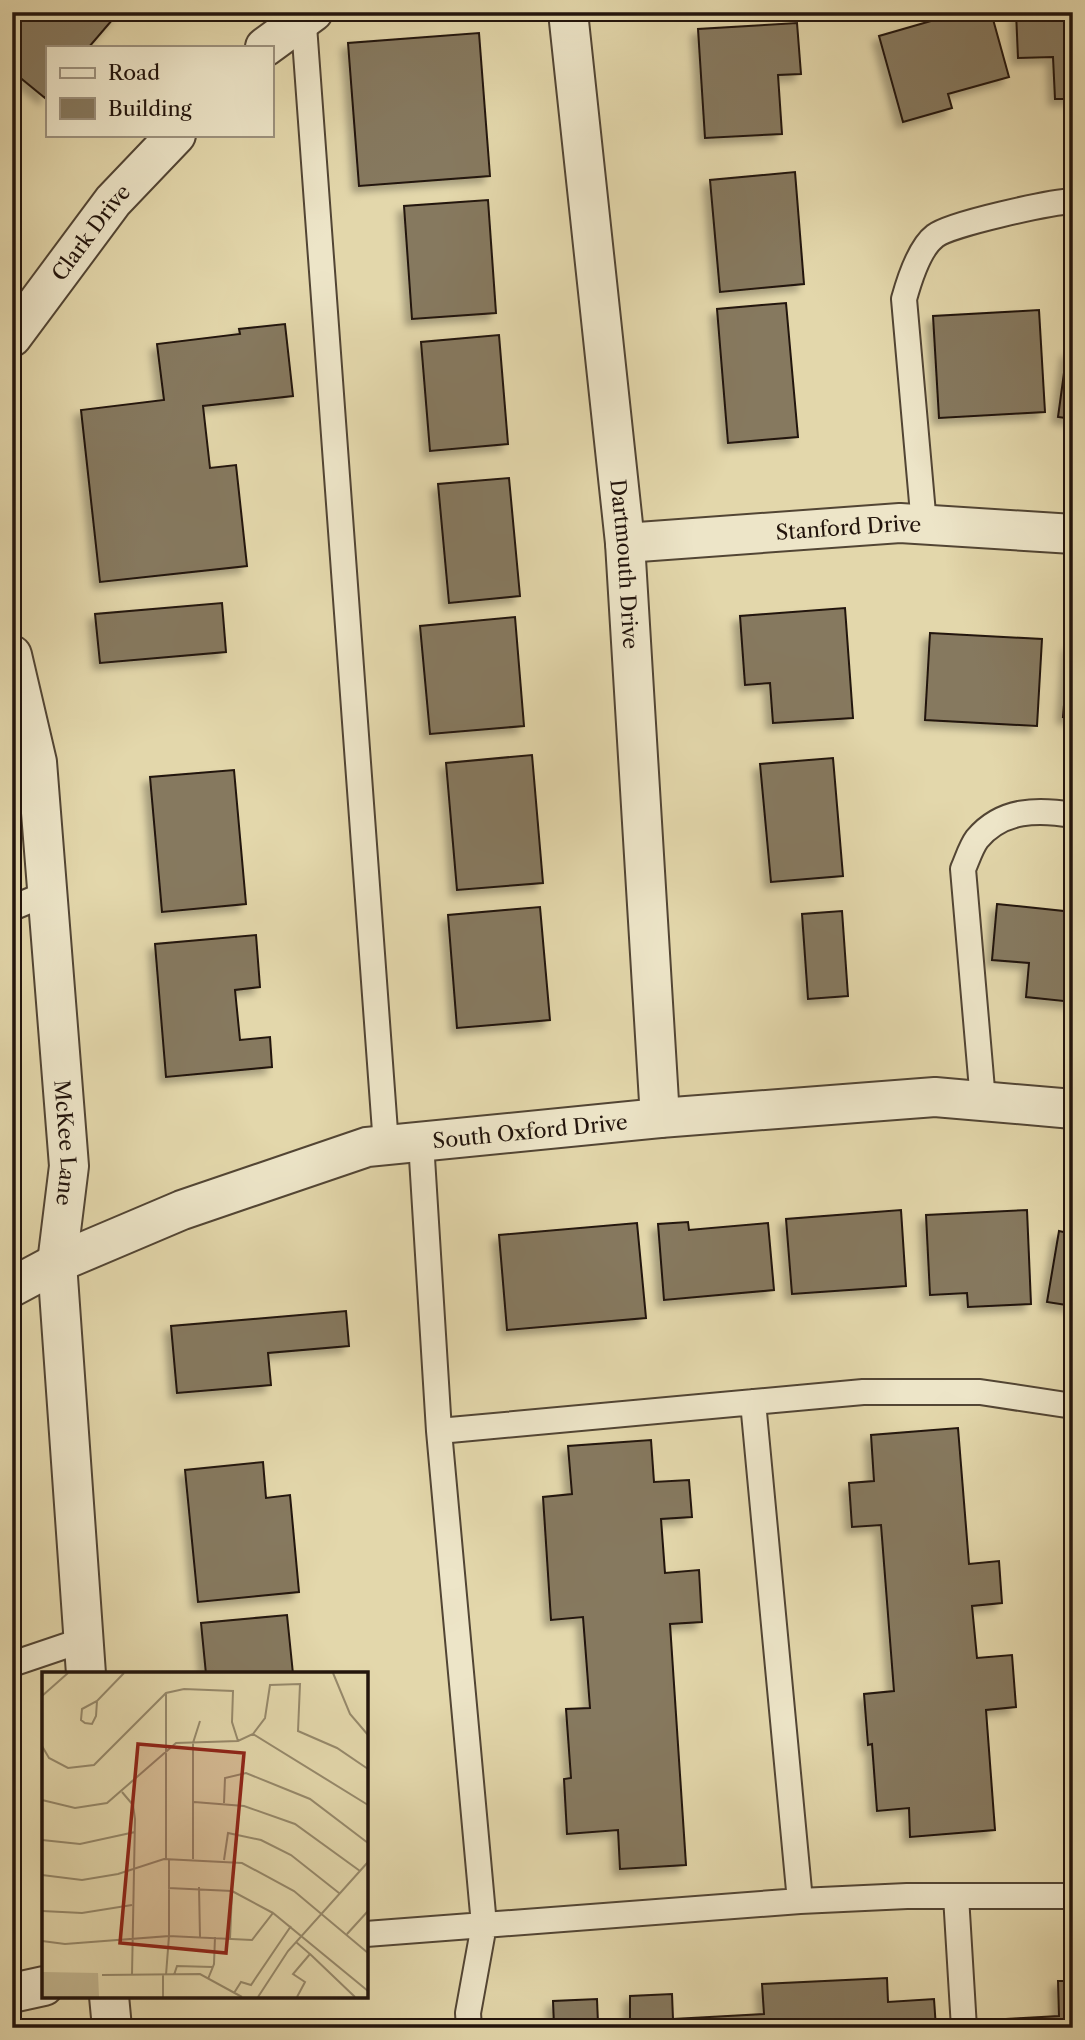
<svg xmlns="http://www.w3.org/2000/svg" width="1085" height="2040" font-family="'Libre Caslon Text',serif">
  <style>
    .building { fill: #86795f; stroke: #22140c; stroke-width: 2; filter: url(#shadow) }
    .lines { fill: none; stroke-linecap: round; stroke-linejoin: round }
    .lane-casing { stroke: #524534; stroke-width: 28 }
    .street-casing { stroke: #524534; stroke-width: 42 }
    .lane { stroke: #ede5c8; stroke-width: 24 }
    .street { stroke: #ede5c8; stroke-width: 38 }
    .labels { text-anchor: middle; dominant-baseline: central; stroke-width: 5; stroke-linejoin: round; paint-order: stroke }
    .street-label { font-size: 21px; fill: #22140c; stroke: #ede5c8 }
    .inset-road { fill: none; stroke: #96896b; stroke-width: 2 }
    .view { fill: #8f2418; fill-opacity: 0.15; stroke: #8f2418; stroke-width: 3.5 }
    .inset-edge { fill: none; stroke: #22140c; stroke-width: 3.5 }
  </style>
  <defs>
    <filter id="shadow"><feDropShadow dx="-6" dy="6" stdDeviation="3.5" flood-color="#0004"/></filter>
  </defs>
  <rect width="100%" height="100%" fill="#e3d7ab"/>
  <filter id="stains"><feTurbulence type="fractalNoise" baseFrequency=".00286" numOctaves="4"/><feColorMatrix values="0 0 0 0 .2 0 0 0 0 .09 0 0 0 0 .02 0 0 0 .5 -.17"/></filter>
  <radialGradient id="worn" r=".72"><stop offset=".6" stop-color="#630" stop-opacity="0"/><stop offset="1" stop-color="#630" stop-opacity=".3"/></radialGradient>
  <path class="building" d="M 12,12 L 119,12 L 89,47 L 47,47 L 47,95 L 45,98 L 12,71 Z
    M 962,12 L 991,12 L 1009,77 L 948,94 L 952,108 L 903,122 L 879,36 Z
    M 1016,12 L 1073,12 L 1073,99 L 1055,99 L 1053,57 L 1018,58 Z
    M 797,23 L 801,74 L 778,75 L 782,134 L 705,138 L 698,29 Z
    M 479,33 L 490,176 L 359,186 L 348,43 Z
    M 795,172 L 804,284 L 720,292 L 710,180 Z
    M 488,200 L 496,313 L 412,319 L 404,206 Z
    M 786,303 L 798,437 L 728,443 L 717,309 Z
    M 1039,310 L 1045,412 L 939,418 L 933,316 Z
    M 285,324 L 293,396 L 203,406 L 210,468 L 236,465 L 247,566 L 100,582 L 81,410 L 164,400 L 157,344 L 240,334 L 239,329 Z
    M 499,335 L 508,444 L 430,451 L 421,342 Z
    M 1067,351 L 1073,352 L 1073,419 L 1058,417 Z
    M 509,478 L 520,596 L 449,603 L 438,484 Z
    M 222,603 L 226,652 L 100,663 L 95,614 Z
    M 845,608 L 853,718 L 773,723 L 770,683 L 745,685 L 740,616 Z
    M 515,617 L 524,726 L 430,734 L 420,626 Z
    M 930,633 L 1042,639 L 1037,726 L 925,720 Z
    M 1069,645 L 1073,645 L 1073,718 L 1063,717 Z
    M 532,755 L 543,883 L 457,890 L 446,763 Z
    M 833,758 L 843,876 L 771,882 L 760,764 Z
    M 234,770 L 246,904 L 162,912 L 150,777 Z
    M 997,904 L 1073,912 L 1073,1002 L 1026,997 L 1029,963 L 992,960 Z
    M 540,907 L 550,1020 L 457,1028 L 448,915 Z
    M 842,911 L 848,996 L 808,999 L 802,914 Z
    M 256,935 L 260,987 L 235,990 L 240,1040 L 270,1037 L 272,1067 L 166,1077 L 155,944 Z
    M 901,1210 L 906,1286 L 792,1294 L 786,1219 Z
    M 1027,1210 L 1031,1304 L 968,1307 L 967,1293 L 930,1295 L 926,1215 Z
    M 688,1222 L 689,1230 L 768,1223 L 774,1290 L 664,1300 L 658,1224 Z
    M 637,1223 L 646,1318 L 507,1330 L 499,1235 Z
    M 1059,1231 L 1073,1234 L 1073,1306 L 1047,1302 Z
    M 346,1311 L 349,1346 L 268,1353 L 271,1385 L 177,1393 L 171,1326 Z
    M 958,1428 L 969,1564 L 999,1561 L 1002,1603 L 972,1606 L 977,1658 L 1012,1655 L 1016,1707 L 986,1710 L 995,1830 L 910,1837 L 909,1808 L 877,1811 L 872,1744 L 868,1745 L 864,1694 L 894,1691 L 881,1525 L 852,1527 L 849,1483 L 874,1481 L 871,1435 Z
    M 651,1440 L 654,1482 L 689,1480 L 692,1517 L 661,1519 L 665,1573 L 699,1570 L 702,1622 L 670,1624 L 686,1865 L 620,1869 L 618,1830 L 567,1834 L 564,1779 L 571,1778 L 566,1709 L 590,1708 L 583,1617 L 551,1620 L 543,1497 L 572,1494 L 568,1446 Z
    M 263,1462 L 266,1498 L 290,1495 L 299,1592 L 198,1602 L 185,1470 Z
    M 287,1615 L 293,1674 L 206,1674 L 201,1623 Z
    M 887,1978 L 888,2002 L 934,1999 L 936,2028 L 519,2028 L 554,2026 L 553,2001 L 597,1999 L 598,2023 L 630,2021 L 630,1996 L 672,1994 L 673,2019 L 764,2014 L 762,1984 Z
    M 1058,1981 L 1073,1981 L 1073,2028 L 1008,2028 L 1007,2019 L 1059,2016 Z"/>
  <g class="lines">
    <defs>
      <path id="lane" d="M 303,12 L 386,1145
        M 924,525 L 904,299 C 909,281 919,248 935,236 C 950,224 1051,202 1073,201
        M 12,908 L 48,893
        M 983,1101 L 963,869 C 967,860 971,847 977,839 C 1002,809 1038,809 1073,815
        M 753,1402 L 800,1901
        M 439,1431 L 863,1392 L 980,1392 L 1073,1406
        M 12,1664 L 83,1640
        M 956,1896 L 964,2028
        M 366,1934 L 484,1925 L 439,1431 L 421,1142
        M 469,2028 L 468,2013 L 484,1925 L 800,1901 L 907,1896 L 1073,1896"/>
      <g id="street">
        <path id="s1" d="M 568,12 L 625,543 L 660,1118"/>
        <path d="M 265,47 L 313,12"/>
        <path id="s2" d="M 12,337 L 113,201 L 176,135"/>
        <path id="s3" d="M 625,543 L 900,523 L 1073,534"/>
        <path id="s4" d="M 12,655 L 37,762 L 69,1166 L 57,1263 L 86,1674"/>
        <path id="s5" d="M 12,1287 L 57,1263 L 182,1210 L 367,1147 L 660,1118 L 935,1097 L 1073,1109"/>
        <path d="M 12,1993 L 44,1986"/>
        <path d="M 109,1996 L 112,2028"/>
      </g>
    </defs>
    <use href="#lane" class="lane-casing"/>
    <use href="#street" class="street-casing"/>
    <use href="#lane" class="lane"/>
    <use href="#street" class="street"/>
  </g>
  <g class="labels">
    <g class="street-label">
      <text stroke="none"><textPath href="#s2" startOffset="131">Clark Drive</textPath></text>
      <text stroke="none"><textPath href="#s3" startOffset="224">Stanford Drive</textPath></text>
      <text stroke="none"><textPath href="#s1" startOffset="555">Dartmouth Drive</textPath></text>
      <text stroke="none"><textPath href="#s5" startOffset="546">South Oxford Drive</textPath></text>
      <text stroke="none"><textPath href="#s4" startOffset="492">McKee Lane</textPath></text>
    </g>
  </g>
  <g transform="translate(42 1672)">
    <rect width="326" height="326" fill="#e3d7ab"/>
    <path d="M 0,300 L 56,301 L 57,325 L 0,325 Z" fill="#c2b690"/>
    <path class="inset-road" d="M 291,1 L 308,42 L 326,63M 0,24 L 26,1M 55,29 L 54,44 L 50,52 L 43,51 L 39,48 L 40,37 L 55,29 L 82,1M 211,62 L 326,133M 0,74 L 7,86 L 26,96 L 52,93 L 124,21 L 142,17 L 191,19 L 190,50 L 196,69M 80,120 L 91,133 L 93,147 L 90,303M 0,128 L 33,136 L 65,131 L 134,71 L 196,69 L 211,62 L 223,46 L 228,13 L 258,12 L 256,59 L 295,76 L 326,97M 152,130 L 202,134 L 253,152 L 318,199M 182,131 L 183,106 L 204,101 L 268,127 L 326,171M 0,168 L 38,172 L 93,160M 124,187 L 124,21M 151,187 L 151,71 L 158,49M 182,188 L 186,161 L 219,168 L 249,183 L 297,221M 0,203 L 40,208 L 76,202 L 122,187 L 200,191 L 252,219 L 326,281M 157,215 L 158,265M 126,216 L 190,219M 0,239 L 40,241 L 90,233M 305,262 L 326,239M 188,267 L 190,219 L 231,241M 0,269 L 23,272 L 127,264 L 127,187M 254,270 L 268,282 L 251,302 L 263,310 L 255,325M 268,282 L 313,325M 60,303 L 158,302 L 200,325M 121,303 L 121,325M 124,303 L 127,264 L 210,268 L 231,241 L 326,319M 132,303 L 135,294 L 171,295M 166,307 L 172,292 L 173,265M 192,321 L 199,310 L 209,313 L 249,254M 216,325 L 246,279 L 326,190"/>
    <path class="view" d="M 96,72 L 202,81 L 184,281 L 78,271 Z"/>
    <rect width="326" height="326" class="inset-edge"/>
  </g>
  <rect width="1085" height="2040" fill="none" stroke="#e3d7ab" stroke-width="42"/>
  <rect x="14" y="14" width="1057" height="2012" fill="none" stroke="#22140c" stroke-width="3.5"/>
  <rect x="21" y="21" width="1043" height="1998" fill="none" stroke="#22140c" stroke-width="2"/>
  <rect x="46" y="46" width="228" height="91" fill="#ede5c8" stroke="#9c917d" stroke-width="2"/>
  <rect x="60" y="68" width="35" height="10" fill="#ede5c8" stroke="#9c917d" stroke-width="2"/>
  <text x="108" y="80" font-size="21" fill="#22140c">Road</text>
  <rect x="60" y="98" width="35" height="21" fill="#86795f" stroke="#9c917d" stroke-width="2"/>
  <text x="108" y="116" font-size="21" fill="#22140c">Building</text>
  <rect width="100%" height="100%" filter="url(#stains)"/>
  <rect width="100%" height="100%" fill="url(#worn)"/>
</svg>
